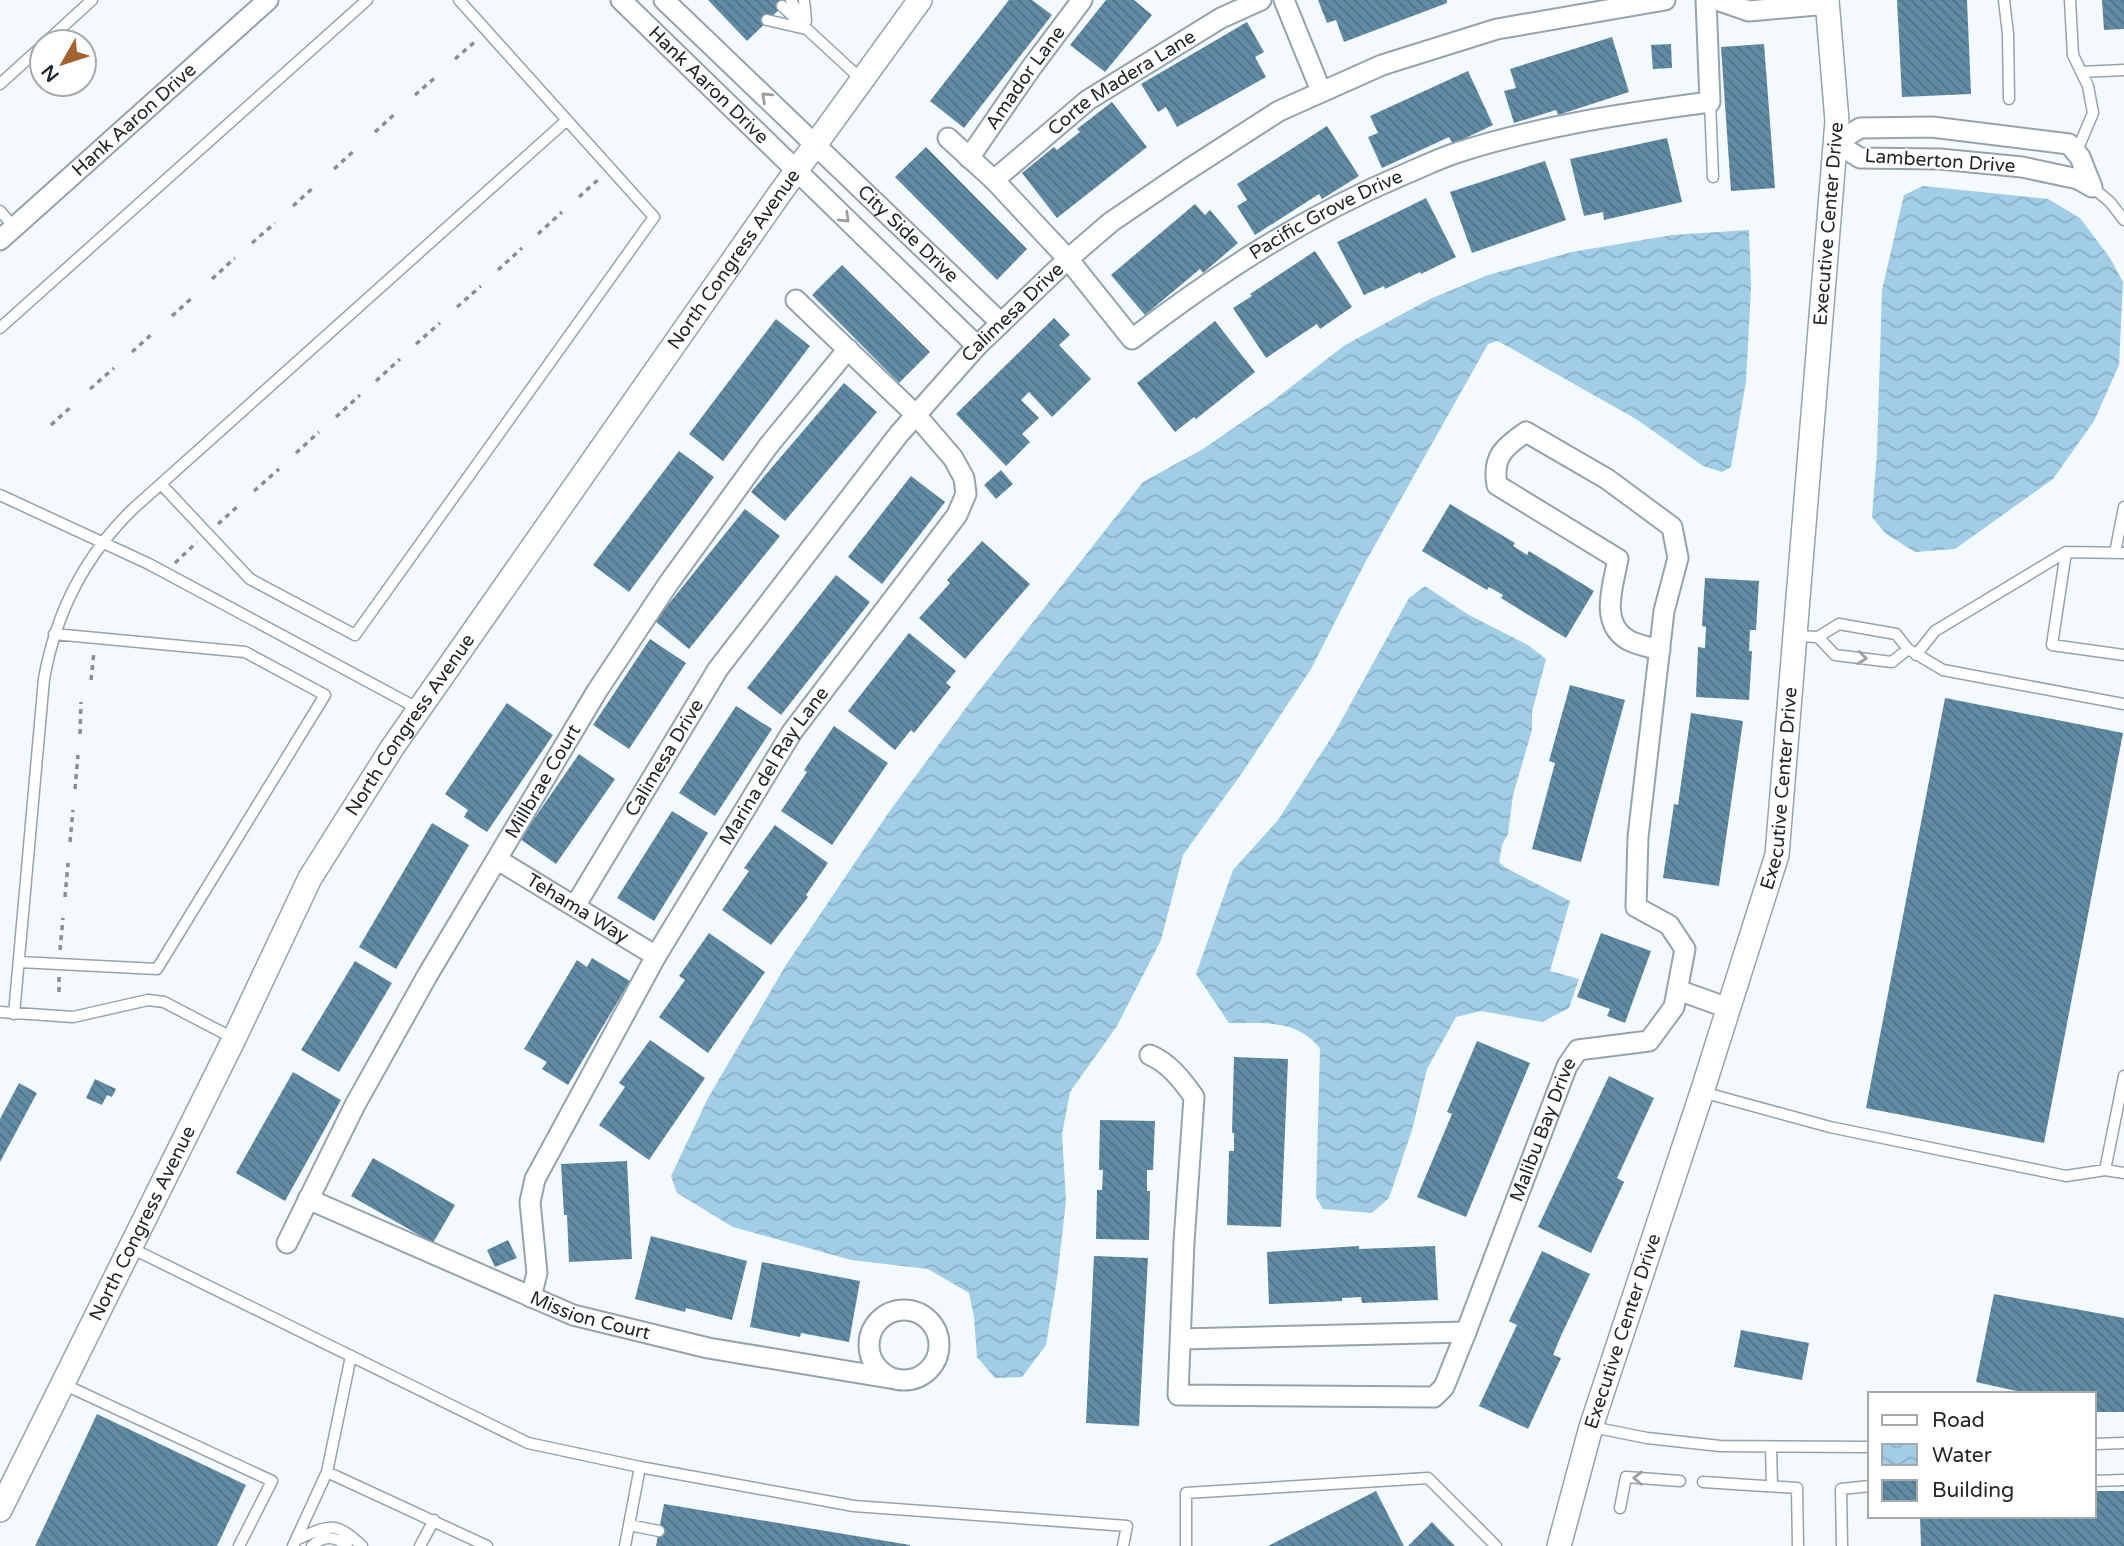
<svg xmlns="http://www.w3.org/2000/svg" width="2124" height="1546" font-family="'Varela Round',sans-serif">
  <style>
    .water { fill: url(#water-waves) }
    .building { fill: url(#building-back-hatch) }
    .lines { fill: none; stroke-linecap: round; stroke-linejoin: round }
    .service-casing { stroke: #95a3ac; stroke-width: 13 }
    .minor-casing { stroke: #95a3ac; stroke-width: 23 }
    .tertiary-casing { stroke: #95a3ac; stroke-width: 26 }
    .path { stroke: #888e92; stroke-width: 3.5; stroke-dasharray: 5 5; stroke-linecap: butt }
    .service { stroke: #fff; stroke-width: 10 }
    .minor { stroke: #fff; stroke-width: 19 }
    .tertiary { stroke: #fff; stroke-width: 23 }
    .oneway { stroke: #9b9e9f }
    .labels { text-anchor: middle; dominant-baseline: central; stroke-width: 5; stroke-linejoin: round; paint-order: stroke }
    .street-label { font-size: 19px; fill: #21272a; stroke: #fff }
  </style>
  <defs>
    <pattern id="water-waves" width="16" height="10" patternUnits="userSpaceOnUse" patternTransform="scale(1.75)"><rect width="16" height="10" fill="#a1cde7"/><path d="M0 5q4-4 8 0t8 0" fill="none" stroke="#8ab0c6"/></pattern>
    <pattern id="building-back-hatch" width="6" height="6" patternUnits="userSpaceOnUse" patternTransform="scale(1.75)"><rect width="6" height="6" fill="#618ba4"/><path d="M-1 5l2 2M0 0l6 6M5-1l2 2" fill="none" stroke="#507286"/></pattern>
  </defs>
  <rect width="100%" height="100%" fill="#f3f9fd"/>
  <path class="water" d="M 1923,186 L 2048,199 L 2080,218 L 2110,258 L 2123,282 L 2119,365 L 2094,421 L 2053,479 L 1955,549 L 1915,552 L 1886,534 L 1872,517 L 1877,452 L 1882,290 L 1904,195 Z
    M 1749,230 L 1751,287 L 1746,382 L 1731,467 L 1722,472 L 1703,466 L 1636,419 L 1498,341 L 1488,344 L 1366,561 L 1311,669 L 1242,773 L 1183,855 L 1161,940 L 1117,1026 L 1070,1092 L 1062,1134 L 1066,1201 L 1057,1279 L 1046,1345 L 1022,1377 L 995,1378 L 977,1357 L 974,1317 L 969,1293 L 928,1269 L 851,1260 L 733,1227 L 677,1193 L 671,1176 L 708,1098 L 786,965 L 889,812 L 971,701 L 1143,482 L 1203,449 L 1274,400 L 1345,345 L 1430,299 L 1488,275 L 1572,252 L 1672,235 Z
    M 1425,586 L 1469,615 L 1528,645 L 1546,659 L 1532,712 L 1532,730 L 1513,795 L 1508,834 L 1502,845 L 1499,862 L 1506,868 L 1570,901 L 1550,971 L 1579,979 L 1569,1008 L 1542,1022 L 1481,1011 L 1456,1017 L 1427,1069 L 1412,1130 L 1389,1198 L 1372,1213 L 1323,1209 L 1316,1197 L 1320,1048 C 1295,1018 1265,1024 1229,1023 L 1196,974 L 1233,870 L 1278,820 L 1335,732 L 1409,598 Z"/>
  <path class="building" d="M 708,0 L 789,0 L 747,41 Z
    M 1009,0 L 1032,0 L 1052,15 L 964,128 L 930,101 Z
    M 1106,0 L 1134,0 L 1152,15 L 1105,72 L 1070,45 Z
    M 1318,0 L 1447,0 L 1447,3 L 1344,42 L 1336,20 L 1327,23 Z
    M 1897,0 L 1967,0 L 1971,94 L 1902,97 Z
    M 2102,0 L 2124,0 L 2124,29 L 2104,30 Z
    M 1247,22 L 1264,52 L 1255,57 L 1266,77 L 1177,127 L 1166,107 L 1158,112 L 1141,84 Z
    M 1612,37 L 1629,92 L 1558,115 L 1556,110 L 1514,123 L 1504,91 L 1516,88 L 1510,69 Z
    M 1671,44 L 1672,68 L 1653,69 L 1651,45 Z
    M 1764,44 L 1775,188 L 1731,191 L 1721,47 Z
    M 1468,71 L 1493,125 L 1453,144 L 1449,137 L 1382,168 L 1368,137 L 1378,133 L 1370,116 Z
    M 1112,102 L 1147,147 L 1057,218 L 1022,173 L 1054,147 L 1057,150 L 1080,132 L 1077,129 Z
    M 1327,126 L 1359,176 L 1322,199 L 1319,194 L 1255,235 L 1237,206 L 1247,200 L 1237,184 Z
    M 1667,138 L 1682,202 L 1604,220 L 1603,212 L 1584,216 L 1570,159 Z
    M 926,147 L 1027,249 L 997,280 L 895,177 Z
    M 1545,161 L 1566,220 L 1472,253 L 1450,192 Z
    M 1426,198 L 1456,257 L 1421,274 L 1420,272 L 1385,289 L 1384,286 L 1364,295 L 1337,242 Z
    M 1195,204 L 1205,215 L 1210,210 L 1238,243 L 1203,273 L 1200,269 L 1145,315 L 1111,275 Z
    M 1315,251 L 1352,307 L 1320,329 L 1317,324 L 1266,358 L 1233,308 L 1252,296 L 1250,294 Z
    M 842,265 L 930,352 L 899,383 L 812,295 Z
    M 1054,318 L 1070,335 L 1059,345 L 1091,379 L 1052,417 L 1029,392 L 1021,400 L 1039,418 L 1022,434 L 1030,442 L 1006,466 L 956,414 Z
    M 776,319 L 810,346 L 723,461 L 689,434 Z
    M 1215,321 L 1255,372 L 1196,419 L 1194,417 L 1175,432 L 1137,383 Z
    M 844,383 L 877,412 L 785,521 L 751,492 Z
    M 679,451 L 714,477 L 629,592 L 593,565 Z
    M 1001,470 L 1013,484 L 996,499 L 984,485 Z
    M 911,476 L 945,502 L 882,584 L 848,557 Z
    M 1450,504 L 1515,543 L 1513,546 L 1527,555 L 1529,551 L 1594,591 L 1566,638 L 1501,598 L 1503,595 L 1489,587 L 1487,590 L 1422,551 Z
    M 745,509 L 780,536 L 689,649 L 655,621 Z
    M 982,541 L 1030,584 L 965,659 L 919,618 L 950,583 L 947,580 Z
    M 836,575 L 870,602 L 781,715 L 747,688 Z
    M 1705,578 L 1759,581 L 1756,630 L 1750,630 L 1749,651 L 1752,651 L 1749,700 L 1696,697 L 1698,647 L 1705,648 L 1706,627 L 1702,626 Z
    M 909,633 L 956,671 L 946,683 L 951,687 L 914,733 L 911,730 L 895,750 L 848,711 Z
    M 650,639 L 686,663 L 629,749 L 593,725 Z
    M 1570,685 L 1625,700 L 1581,862 L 1532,849 L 1555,763 L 1549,761 Z
    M 1945,698 L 2123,733 L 2044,1143 L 1866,1108 Z
    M 507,703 L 553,735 L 487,832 L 464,817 L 468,810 L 445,794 Z
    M 736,706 L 772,729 L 715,816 L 679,793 Z
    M 1691,713 L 1743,721 L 1719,886 L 1663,878 L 1674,804 L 1678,805 Z
    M 834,726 L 888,763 L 832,845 L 781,811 L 807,772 L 804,770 Z
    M 579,754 L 615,779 L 556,864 L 520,839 Z
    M 672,811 L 708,833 L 654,921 L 617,898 Z
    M 432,823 L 469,845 L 396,969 L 359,947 Z
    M 775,825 L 828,863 L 806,895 L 808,897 L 771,945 L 722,910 L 749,871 L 744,868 Z
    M 709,933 L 765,972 L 708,1053 L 659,1017 L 685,980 L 679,976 Z
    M 1601,933 L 1651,951 L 1625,1023 L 1607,1016 L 1610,1009 L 1577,997 Z
    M 592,958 L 630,981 L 568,1085 L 542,1069 L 547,1062 L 524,1049 L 577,960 L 587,967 Z
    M 355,961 L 392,983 L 339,1072 L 301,1050 Z
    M 650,1040 L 705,1078 L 649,1160 L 599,1125 L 625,1087 L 619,1083 Z
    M 1477,1041 L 1530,1063 L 1466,1217 L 1417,1197 L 1452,1114 L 1447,1112 Z
    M 1234,1057 L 1288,1059 L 1281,1227 L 1227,1225 L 1229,1151 L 1234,1151 L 1234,1133 L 1232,1133 Z
    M 293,1072 L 341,1100 L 285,1201 L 236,1173 Z
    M 1609,1076 L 1654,1098 L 1617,1178 L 1624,1182 L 1591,1253 L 1538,1227 Z
    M 95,1079 L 116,1089 L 112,1097 L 107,1095 L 102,1105 L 86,1098 Z
    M 19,1083 L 37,1093 L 0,1162 L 0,1119 Z
    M 1100,1120 L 1155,1121 L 1153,1170 L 1147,1170 L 1147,1191 L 1150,1191 L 1149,1240 L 1096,1239 L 1097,1190 L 1102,1190 L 1103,1170 L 1099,1170 Z
    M 373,1158 L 455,1205 L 433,1243 L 351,1196 Z
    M 627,1161 L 632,1259 L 569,1262 L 567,1215 L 564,1215 L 561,1164 Z
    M 651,1236 L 747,1261 L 732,1320 L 686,1308 L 685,1312 L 635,1299 Z
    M 508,1240 L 517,1258 L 495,1267 L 487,1250 Z
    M 1359,1246 L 1359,1249 L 1435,1246 L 1438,1300 L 1362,1303 L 1361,1297 L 1342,1298 L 1342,1301 L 1269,1304 L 1267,1252 Z
    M 1542,1251 L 1590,1274 L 1560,1338 L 1553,1355 L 1561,1358 L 1528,1429 L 1479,1406 L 1517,1325 L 1509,1321 Z
    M 1094,1256 L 1148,1258 L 1139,1426 L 1086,1423 Z
    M 762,1262 L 860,1281 L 849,1342 L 801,1333 L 800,1337 L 750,1327 Z
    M 1994,1294 L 2124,1318 L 2124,1412 L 2094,1412 L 2094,1394 L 2030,1394 L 1976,1382 Z
    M 1741,1330 L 1809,1343 L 1802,1380 L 1734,1367 Z
    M 97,1414 L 246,1485 L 217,1546 L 35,1546 Z
    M 1376,1491 L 1404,1546 L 1268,1546 Z
    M 2094,1491 L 2124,1491 L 2124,1546 L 1921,1546 L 1920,1516 L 2094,1516 Z
    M 664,1504 L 910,1545 L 910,1546 L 656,1546 Z
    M 1432,1522 L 1455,1546 L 1408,1546 Z"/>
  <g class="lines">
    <defs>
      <path id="service" d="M 791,0 L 803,22
        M 804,0 L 806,21
        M 2004,0 L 2008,34 L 2009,99
        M 2070,0 L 2073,55 L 2088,86 L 2093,113 L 2076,153
        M 782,6 L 862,80
        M 767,20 L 806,29
        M 46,42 L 92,0
        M 2081,72 L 2124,70
        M 0,84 L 42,46
        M 1710,102 L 1713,177
        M 2092,187 L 2110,202 L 2124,220
        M 0,211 L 14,227
        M 0,328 L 367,0
        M 161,484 L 250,579 L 355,635 L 654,217 L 459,0
        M 0,495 L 149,564 L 419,709
        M 2066,552 L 2052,645 L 2124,655
        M 2115,553 L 2124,507
        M 1796,636 L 1818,637 L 1839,624 L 1896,634 L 1908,649 L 1943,670 L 2124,704
        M 1818,637 L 1835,655 L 1892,662 L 1908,649
        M 1916,655 L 1935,631 L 2066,552 L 2124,553
        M 19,962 L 157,969 L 325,695 L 245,652 L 54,634
        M 0,1012 L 73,1017 L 148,1000 L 164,1002 L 233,1038
        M 14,1014 L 44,679 C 56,612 85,555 134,508 L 567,120
        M 1702,1092 L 1830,1127 L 2066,1176 L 2105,1170 L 2124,1173
        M 2105,1170 L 2124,1076
        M 131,1248 L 528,1443 L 640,1467 L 625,1546
        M 351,1356 L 327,1472 L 487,1546
        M 63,1384 L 272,1481 L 239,1546
        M 1592,1427 L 1647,1438 L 1720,1446 L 1870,1447
        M 2094,1444 L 2124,1443
        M 1771,1447 L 1772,1486
        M 640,1467 L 854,1506 L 1127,1526 L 1123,1546
        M 2094,1481 L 2124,1480
        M 1703,1482 L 1797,1488 L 1798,1546
        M 1620,1508 L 1626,1477 L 1680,1481
        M 629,1525 L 659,1531
        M 296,1540 C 329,1525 334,1520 362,1546
        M 293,1546 L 327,1472
        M 312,1546 C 323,1535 336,1536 347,1546
        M 420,1546 L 434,1520
        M 1186,1546 L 1186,1493 L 1428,1478 L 1496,1546
        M 1842,1546 L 1841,1489 L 1870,1486"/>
      <g id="minor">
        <path id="s1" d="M 621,0 L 977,346"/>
        <path id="s2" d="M 664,0 L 1001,323"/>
        <path d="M 1284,0 L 1321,91"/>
        <path d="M 1717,0 L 1749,11 L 1828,4"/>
        <path d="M 1932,127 L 2069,144 L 2080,157 L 2092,187 L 2078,179 L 2022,167 L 1940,159 L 1860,158 L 1836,143 L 1860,128 Z"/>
        <path id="s3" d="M 948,138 L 994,180 L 1068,259 L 1132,339 C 1217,274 1305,216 1405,174 C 1422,167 1440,158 1459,152 C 1540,126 1626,113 1710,102 L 1706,0"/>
        <path id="s4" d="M 969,158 L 1031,68 L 1082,0"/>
        <path id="s5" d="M 994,180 L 1088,100 L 1221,18 L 1261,0"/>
        <path id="s6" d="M 0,240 L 268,0"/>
        <path id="s7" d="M 498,860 L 656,956"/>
        <path id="s8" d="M 575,906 L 718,669 L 899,434 L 977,346 L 1068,259 L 1111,222 L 1186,171 L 1279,111 L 1382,65 L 1497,29 L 1665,0"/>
        <path d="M 1678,990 L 1728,1008"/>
        <path id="s9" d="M 1150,1055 C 1169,1063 1182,1080 1194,1097 L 1184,1242 L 1178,1395 L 1434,1397 L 1444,1387 L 1466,1332 L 1567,1066 L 1578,1050 L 1649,1041 L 1674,1007 L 1685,949 L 1669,925 L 1636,907 L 1638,837 L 1664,611 L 1678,558 L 1672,527 L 1607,479 L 1526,432 C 1504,447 1492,457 1497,485 L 1618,559 C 1613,586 1599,623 1628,640 C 1637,645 1649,647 1660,650"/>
        <path id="s10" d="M 308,1199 L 573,1315 L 708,1348 L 889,1378"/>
        <path id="s11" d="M 287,1243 L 355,1105 L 427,976 L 597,691 L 668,584 L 769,445 L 848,349"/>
        <path id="s12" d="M 531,1297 L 537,1273 L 530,1202 L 535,1179 L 656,956 L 792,732 L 957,515 L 966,494 L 964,478 L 953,458 L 916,415 L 796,300"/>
        <circle cx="904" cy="1345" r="35"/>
        <path d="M 1181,1339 L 1466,1332"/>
      </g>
      <g id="tertiary">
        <path id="s13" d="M 0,1510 L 234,1039 L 310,878 L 392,748 L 778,196 L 920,0"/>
        <path id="s14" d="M 1559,1546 L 1591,1427 L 1702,1092 L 1777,855 L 1837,121 L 1827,0"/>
      </g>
    </defs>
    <use href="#service" class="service-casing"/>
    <use href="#minor" class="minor-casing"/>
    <use href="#tertiary" class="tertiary-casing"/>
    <path class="path" d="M 455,59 L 477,40
      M 415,95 L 437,76
      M 375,132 L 397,112
      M 334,169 L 356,149
      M 579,197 L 601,177
      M 293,206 L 315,186
      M 538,234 L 562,212
      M 252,243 L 275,223
      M 498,270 L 522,248
      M 212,279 L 235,258
      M 457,307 L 481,286
      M 172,316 L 194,296
      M 416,344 L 440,323
      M 132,352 L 154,332
      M 376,381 L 400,359
      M 90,389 L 114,368
      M 336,417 L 360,395
      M 51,425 L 73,405
      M 296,453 L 319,432
      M 254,491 L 279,469
      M 218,524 L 238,506
      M 175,563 L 197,542
      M 91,680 L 94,651
      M 80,734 L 81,702
      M 75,789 L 78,755
      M 70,842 L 73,810
      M 65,897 L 68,863
      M 60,950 L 63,918
      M 59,977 L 59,992"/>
    <use href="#service" class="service"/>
    <use href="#minor" class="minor"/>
    <use href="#tertiary" class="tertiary"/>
  </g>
  <defs><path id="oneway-chevron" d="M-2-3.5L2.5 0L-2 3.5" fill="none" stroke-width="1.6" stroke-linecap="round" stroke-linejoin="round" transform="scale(1.75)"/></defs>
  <g class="oneway">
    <use href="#oneway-chevron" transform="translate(766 97) rotate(-137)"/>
    <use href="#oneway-chevron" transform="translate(845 218) rotate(44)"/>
    <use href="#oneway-chevron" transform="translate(1862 658) rotate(7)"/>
    <use href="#oneway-chevron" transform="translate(1638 1478) rotate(-178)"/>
  </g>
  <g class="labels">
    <g class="street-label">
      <text stroke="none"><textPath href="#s4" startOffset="98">Amador Lane</textPath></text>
      <text stroke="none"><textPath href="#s5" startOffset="161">Corte Madera Lane</textPath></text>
      <text stroke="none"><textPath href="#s1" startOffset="122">Hank Aaron Drive</textPath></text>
      <text stroke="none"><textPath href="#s6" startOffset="180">Hank Aaron Drive</textPath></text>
      <text transform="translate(1940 161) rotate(4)">Lamberton Drive</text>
      <text stroke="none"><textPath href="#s3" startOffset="504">Pacific Grove Drive</textPath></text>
      <text stroke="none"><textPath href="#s14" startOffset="1358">Executive Center Drive</textPath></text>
      <text stroke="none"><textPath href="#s2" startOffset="338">City Side Drive</textPath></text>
      <text stroke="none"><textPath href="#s13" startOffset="1454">North Congress Avenue</textPath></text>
      <text stroke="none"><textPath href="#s8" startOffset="740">Calimesa Drive</textPath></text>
      <text stroke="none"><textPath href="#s13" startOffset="887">North Congress Avenue</textPath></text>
      <text stroke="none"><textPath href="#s8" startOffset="173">Calimesa Drive</textPath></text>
      <text stroke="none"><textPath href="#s12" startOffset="597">Marina del Ray Lane</textPath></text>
      <text stroke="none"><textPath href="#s11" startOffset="528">Millbrae Court</textPath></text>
      <text stroke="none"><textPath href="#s14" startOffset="791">Executive Center Drive</textPath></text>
      <text stroke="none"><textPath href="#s7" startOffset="93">Tehama Way</textPath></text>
      <text stroke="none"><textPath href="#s9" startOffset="906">Malibu Bay Drive</textPath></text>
      <text stroke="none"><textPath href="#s13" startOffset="320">North Congress Avenue</textPath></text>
      <text stroke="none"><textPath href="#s10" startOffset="306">Mission Court</textPath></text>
      <text stroke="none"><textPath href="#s14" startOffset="224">Executive Center Drive</textPath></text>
    </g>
  </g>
  <rect x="1868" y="1392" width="228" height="126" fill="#ffffff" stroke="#a6a9aa" stroke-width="2"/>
  <rect x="1882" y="1415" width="35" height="10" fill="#ffffff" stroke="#a6a9aa" stroke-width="2"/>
  <text x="1932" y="1427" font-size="21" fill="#21272a">Road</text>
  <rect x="1882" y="1444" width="35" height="21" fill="url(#water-waves)" stroke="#a6a9aa" stroke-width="2"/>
  <text x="1932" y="1462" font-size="21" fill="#21272a">Water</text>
  <rect x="1882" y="1480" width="35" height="21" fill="url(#building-back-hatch)" stroke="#a6a9aa" stroke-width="2"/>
  <text x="1932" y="1497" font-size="21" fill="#21272a">Building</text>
  <g transform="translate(63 63) rotate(231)"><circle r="33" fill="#ffffff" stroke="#a6a9aa" stroke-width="2"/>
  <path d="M0-5L12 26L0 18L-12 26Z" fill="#a56231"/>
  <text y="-10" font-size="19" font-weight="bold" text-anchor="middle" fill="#21272a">N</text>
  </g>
</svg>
